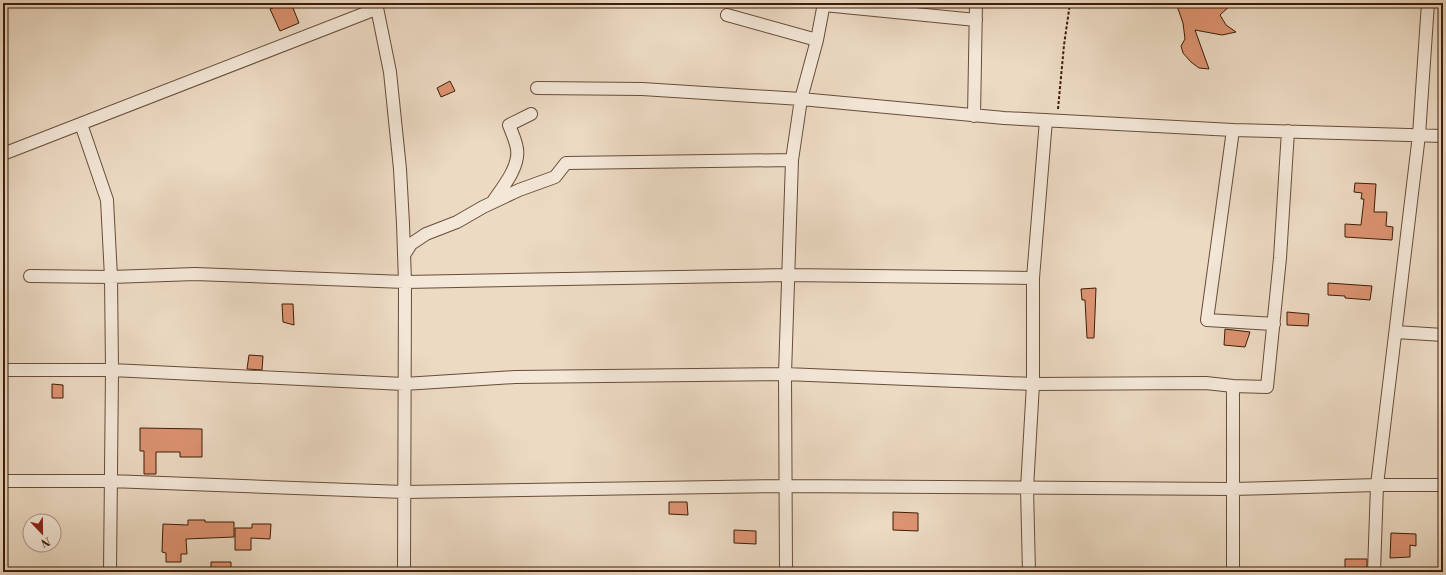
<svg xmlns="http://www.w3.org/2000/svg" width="1446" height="575" font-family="'Libre Bodoni',serif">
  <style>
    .building { fill: #dc9371; stroke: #3d1d09 }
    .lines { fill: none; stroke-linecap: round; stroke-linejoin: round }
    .minor-casing { stroke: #694c38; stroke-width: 14 }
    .path { stroke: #3d1d09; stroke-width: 2; stroke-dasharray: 3 2; stroke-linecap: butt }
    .minor { stroke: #f3e7d8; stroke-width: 12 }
  </style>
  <rect width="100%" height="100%" fill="#ecdac3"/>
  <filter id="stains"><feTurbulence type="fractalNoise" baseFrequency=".005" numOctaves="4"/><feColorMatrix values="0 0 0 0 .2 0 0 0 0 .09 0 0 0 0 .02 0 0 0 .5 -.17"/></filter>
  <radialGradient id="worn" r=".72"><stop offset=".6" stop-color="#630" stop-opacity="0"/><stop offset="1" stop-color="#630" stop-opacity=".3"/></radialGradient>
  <path class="building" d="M 285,3 L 291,3 L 299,23 L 280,31 L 270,9 Z
    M 1176,3 L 1233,3 L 1220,15 L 1226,25 L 1236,32 L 1222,35 L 1195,30 L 1209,69 L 1199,68 L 1191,62 L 1183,53 L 1181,46 L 1185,39 L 1183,23 Z
    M 450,81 L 455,91 L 441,97 L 437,88 Z
    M 1355,183 L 1376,184 L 1374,212 L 1387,212 L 1386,226 L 1393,227 L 1392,240 L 1345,237 L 1345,224 L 1361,225 L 1364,199 L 1361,199 L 1362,193 L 1354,192 Z
    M 1328,283 L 1372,286 L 1370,300 L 1345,298 L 1345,296 L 1328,295 Z
    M 1096,288 L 1094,338 L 1087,338 L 1085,300 L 1082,300 L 1081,289 Z
    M 282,304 L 293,304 L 294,325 L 283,322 Z
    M 1287,312 L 1309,314 L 1308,326 L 1287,325 Z
    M 1225,329 L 1250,332 L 1245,347 L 1224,345 Z
    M 249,355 L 263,356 L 262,370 L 247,369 Z
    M 52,384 L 63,385 L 63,398 L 52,398 Z
    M 140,428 L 202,429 L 202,457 L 180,457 L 180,452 L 156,452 L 156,474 L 144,474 L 144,451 L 140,451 Z
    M 669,502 L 687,502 L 688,515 L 669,514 Z
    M 893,512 L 918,513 L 918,531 L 893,530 Z
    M 188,520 L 205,520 L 205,522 L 234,522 L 234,537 L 186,539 L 187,554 L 181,554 L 181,562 L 166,562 L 166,553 L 162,552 L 163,524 L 188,525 Z
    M 252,524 L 271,524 L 270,539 L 251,538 L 251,550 L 235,550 L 235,528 L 252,528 Z
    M 734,530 L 756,531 L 756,544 L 734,543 Z
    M 1391,533 L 1416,534 L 1416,546 L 1410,545 L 1410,557 L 1390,558 Z
    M 1345,559 L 1367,559 L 1367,572 L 1345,572 Z
    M 211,562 L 231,562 L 231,572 L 211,572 Z"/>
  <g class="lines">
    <defs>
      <path id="minor" d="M 376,3 L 390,72 L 400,169 L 403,224 L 405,282 L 404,572
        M 824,5 L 976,20
        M 727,15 L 817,40
        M 537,88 L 642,89 L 801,99 L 1004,118 L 1233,130 L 1443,136
        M 974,116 L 976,3
        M 81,124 L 107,200 L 111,277 L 112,370 L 110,572
        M 1233,130 L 1207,320 L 1274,324
        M 3,154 L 376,9
        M 494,200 C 503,187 520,166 517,149 C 516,141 512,133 509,125 L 531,114
        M 404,255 L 411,244 L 426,234 L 457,222 L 483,207 L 519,190 L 555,177 L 566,163 L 792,160
        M 30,276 L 111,277 L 195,274 L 405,282 L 787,275 L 1033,278
        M 1396,332 L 1443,335
        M 3,370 L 112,370 L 404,384 L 515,377 L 785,374 L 1033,384 L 1206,383 L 1233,386
        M 3,481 L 110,481 L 404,492 L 785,486 L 1232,489 L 1377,485 L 1443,485
        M 786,572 L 785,374 L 792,160 L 801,99 L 817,40 L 824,3
        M 1029,572 L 1027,488 L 1033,384 L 1033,278 L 1046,120
        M 1233,572 L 1233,386 L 1267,387 L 1280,258 L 1288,131
        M 1374,572 L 1377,485 L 1419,135 L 1428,3"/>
    </defs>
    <use href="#minor" class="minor-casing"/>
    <path class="path" d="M 1058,109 L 1064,45 L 1070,3"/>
    <use href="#minor" class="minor"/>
  </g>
  <rect width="1446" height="575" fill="none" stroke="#ecdac3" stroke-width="16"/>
  <rect x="4" y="4" width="1438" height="567" fill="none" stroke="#3d1d09" stroke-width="2"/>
  <rect x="8" y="8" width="1430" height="559" fill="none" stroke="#3d1d09"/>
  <g transform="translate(42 533) rotate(158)"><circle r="19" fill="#f3e7d8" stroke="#aa9685"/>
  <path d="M0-3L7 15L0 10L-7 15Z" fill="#8f2418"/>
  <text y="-6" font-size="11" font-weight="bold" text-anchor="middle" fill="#3d1d09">N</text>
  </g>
  <rect width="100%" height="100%" filter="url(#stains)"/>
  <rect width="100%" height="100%" fill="url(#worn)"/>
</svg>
